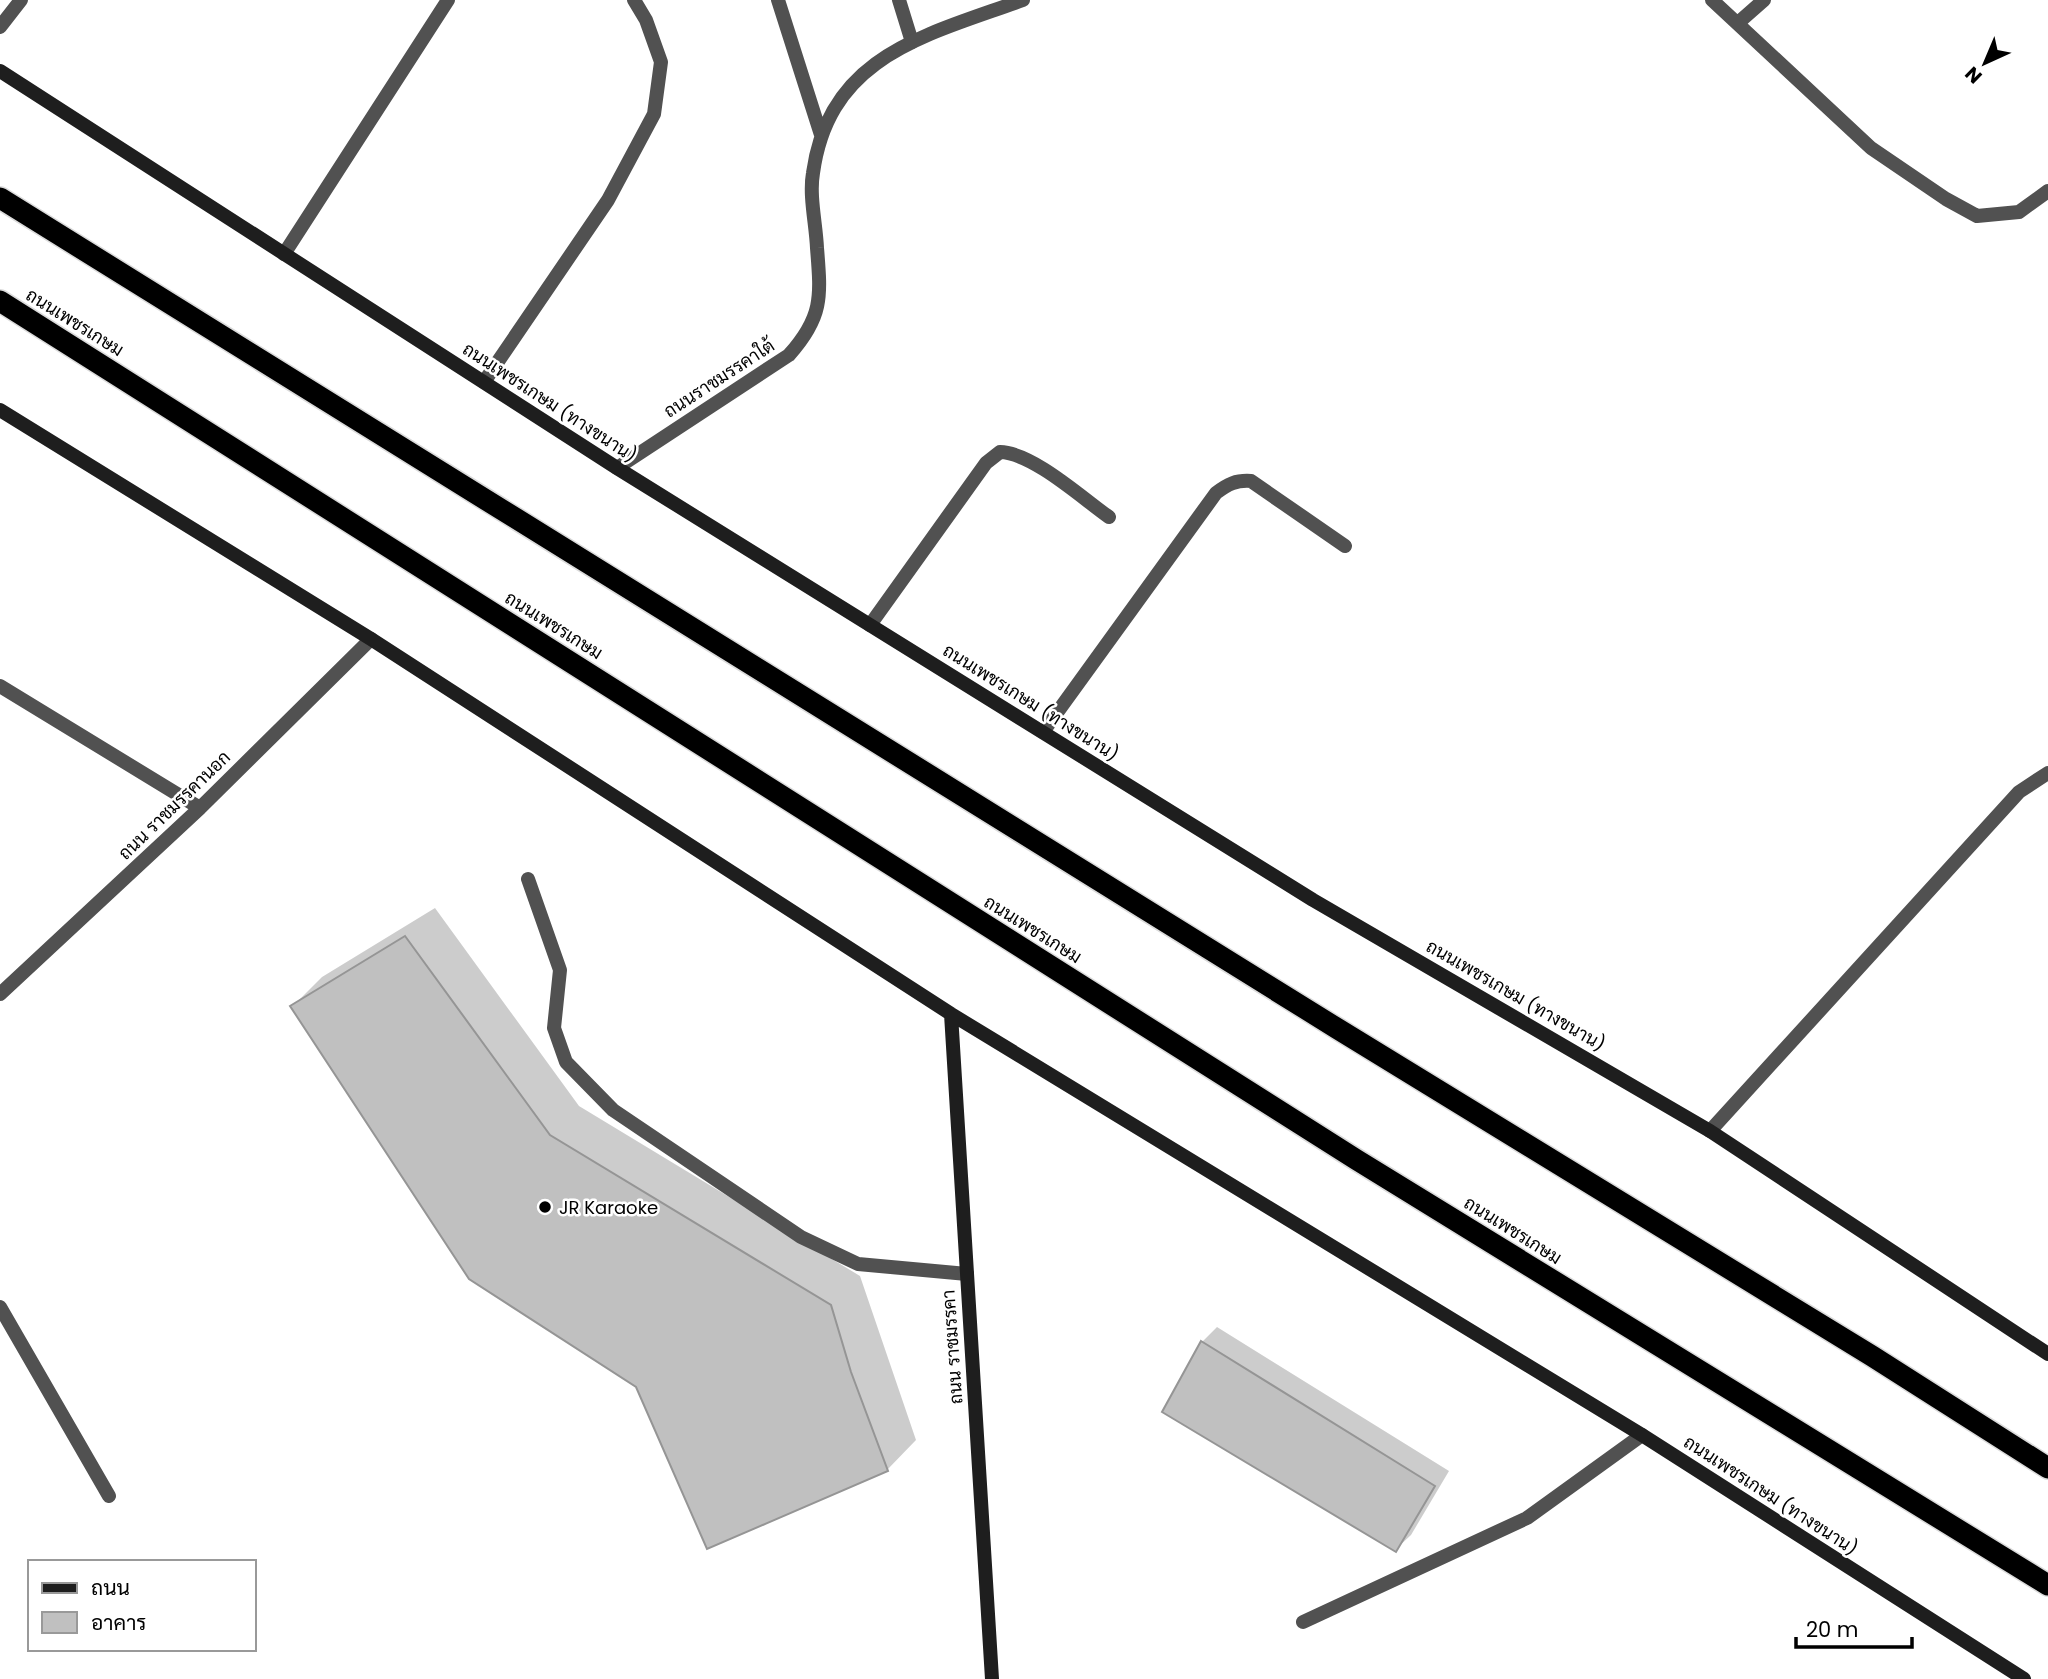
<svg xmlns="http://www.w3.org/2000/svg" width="2048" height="1679" font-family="Poppins,Sarabun,sans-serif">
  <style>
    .shadow { fill: #0003 }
    .building { fill: #c0c0c0; stroke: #959595; stroke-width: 2 }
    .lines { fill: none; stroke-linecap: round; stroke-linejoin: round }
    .highway-casing { stroke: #dbdbdb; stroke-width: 24 }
    .lane { stroke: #515151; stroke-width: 14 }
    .street { stroke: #515151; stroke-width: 14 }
    .secondary { stroke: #1e1e1e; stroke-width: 14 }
    .highway { stroke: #000; stroke-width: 21 }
    .poi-dot { fill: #000; stroke: #fff; stroke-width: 2.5 }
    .labels { text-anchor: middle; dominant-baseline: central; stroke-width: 5; stroke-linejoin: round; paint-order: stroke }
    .street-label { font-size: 18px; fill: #000; stroke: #fff }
    .poi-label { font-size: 18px; fill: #000; stroke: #fff; text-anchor: start }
  </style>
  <rect width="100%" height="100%" fill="#fff"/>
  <path class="shadow" d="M 435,908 L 579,1106 L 860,1276 L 916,1440 L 887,1470 L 637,1386 L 293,1006 L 322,977 Z
    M 1217,1327 L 1449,1471 L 1411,1535 L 1396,1549 L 1202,1342 Z"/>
  <path class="building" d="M 405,936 L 550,1135 L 831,1305 L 851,1372 L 888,1471 L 707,1549 L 636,1387 L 469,1279 L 290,1006 Z
    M 1201,1341 L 1435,1486 L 1396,1552 L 1162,1412 Z"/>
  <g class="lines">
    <defs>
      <path id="highway" d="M 0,198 L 1338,1029 L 1872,1356 L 2048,1468
        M 0,301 L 1357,1160 L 2048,1585"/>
    </defs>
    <use href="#highway" class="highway-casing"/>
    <path class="lane" d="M 899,0 L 912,42
      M 1712,0 L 1871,148 L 1946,199 L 1977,216 L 2019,212 L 2048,191
      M 1739,22 L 1764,0
      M 870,625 L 986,463 L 1000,452 C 1033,453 1082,498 1109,517
      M 1043,732 L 1216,493 C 1228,484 1236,480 1251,481 L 1345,546
      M 528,879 L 560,970 L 554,1028 L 566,1062 L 613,1110 L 801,1237 L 858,1264 L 967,1274
      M 1710,1131 L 2019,792 L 2048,773
      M 1303,1622 L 1527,1518 L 1642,1435"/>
    <path class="street" d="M 778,0 L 821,135
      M 0,27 L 21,0
      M 284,254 L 448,0
      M 484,382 L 608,200 L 654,114 L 661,62 L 646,20 L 634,0
      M 617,468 L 789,355 C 823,317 821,297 817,248 C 816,224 809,196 813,173 C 829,55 927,35 1023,0
      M 0,686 L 200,808
      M 0,994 L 200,808 L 371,639
      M 0,1307 L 109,1496"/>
    <path class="secondary" d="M 0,71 L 617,468 L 1313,900 L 1710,1131 L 2048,1354
      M 0,410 L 371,639 L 951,1014 L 1642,1435 L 2024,1679
      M 951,1014 L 992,1679"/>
    <use href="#highway" class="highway"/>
  </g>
  <circle class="poi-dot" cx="545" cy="1207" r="7"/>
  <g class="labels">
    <g class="street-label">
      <text transform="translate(75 322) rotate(32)">ถนนเพชรเกษม</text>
      <text transform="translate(719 378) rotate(-33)">ถนนราชมรรคาใต้</text>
      <text transform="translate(550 402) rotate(33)">ถนนเพชรเกษม (ทางขนาน)</text>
      <text transform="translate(554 625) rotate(32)">ถนนเพชรเกษม</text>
      <text transform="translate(1031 702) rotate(32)">ถนนเพชรเกษม (ทางขนาน)</text>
      <text transform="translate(174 805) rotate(-44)">ถนน ราชมรรคานอก</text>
      <text transform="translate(1033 929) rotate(32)">ถนนเพชรเกษม</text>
      <text transform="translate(1516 995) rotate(30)">ถนนเพชรเกษม (ทางขนาน)</text>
      <text transform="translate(1513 1230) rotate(32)">ถนนเพชรเกษม</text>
      <text transform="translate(952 1347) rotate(-94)">ถนน ราชมรรคา</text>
      <text transform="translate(1771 1495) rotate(33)">ถนนเพชรเกษม (ทางขนาน)</text>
    </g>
    <g class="poi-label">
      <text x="559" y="1207">JR Karaoke</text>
    </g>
  </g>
  <rect x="28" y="1560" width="228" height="91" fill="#ffffff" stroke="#999999" stroke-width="2"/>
  <rect x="42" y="1583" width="35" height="10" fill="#1e1e1e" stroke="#999999" stroke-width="2"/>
  <text x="91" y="1595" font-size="21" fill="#000000">ถนน</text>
  <rect x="42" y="1612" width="35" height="21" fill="#c0c0c0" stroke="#999999" stroke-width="2"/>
  <text x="91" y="1630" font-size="21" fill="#000000">อาคาร</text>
  <g transform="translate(1985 63) rotate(224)" stroke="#ffffff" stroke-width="5" paint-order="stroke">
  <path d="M0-5L12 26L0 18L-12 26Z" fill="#000000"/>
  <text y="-10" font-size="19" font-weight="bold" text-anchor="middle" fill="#000000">N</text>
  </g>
  <path d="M1796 1637v10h116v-10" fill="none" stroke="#000000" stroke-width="3.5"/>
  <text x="1806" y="1637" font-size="21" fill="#000000" stroke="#ffffff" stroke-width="5" paint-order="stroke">20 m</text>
</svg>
